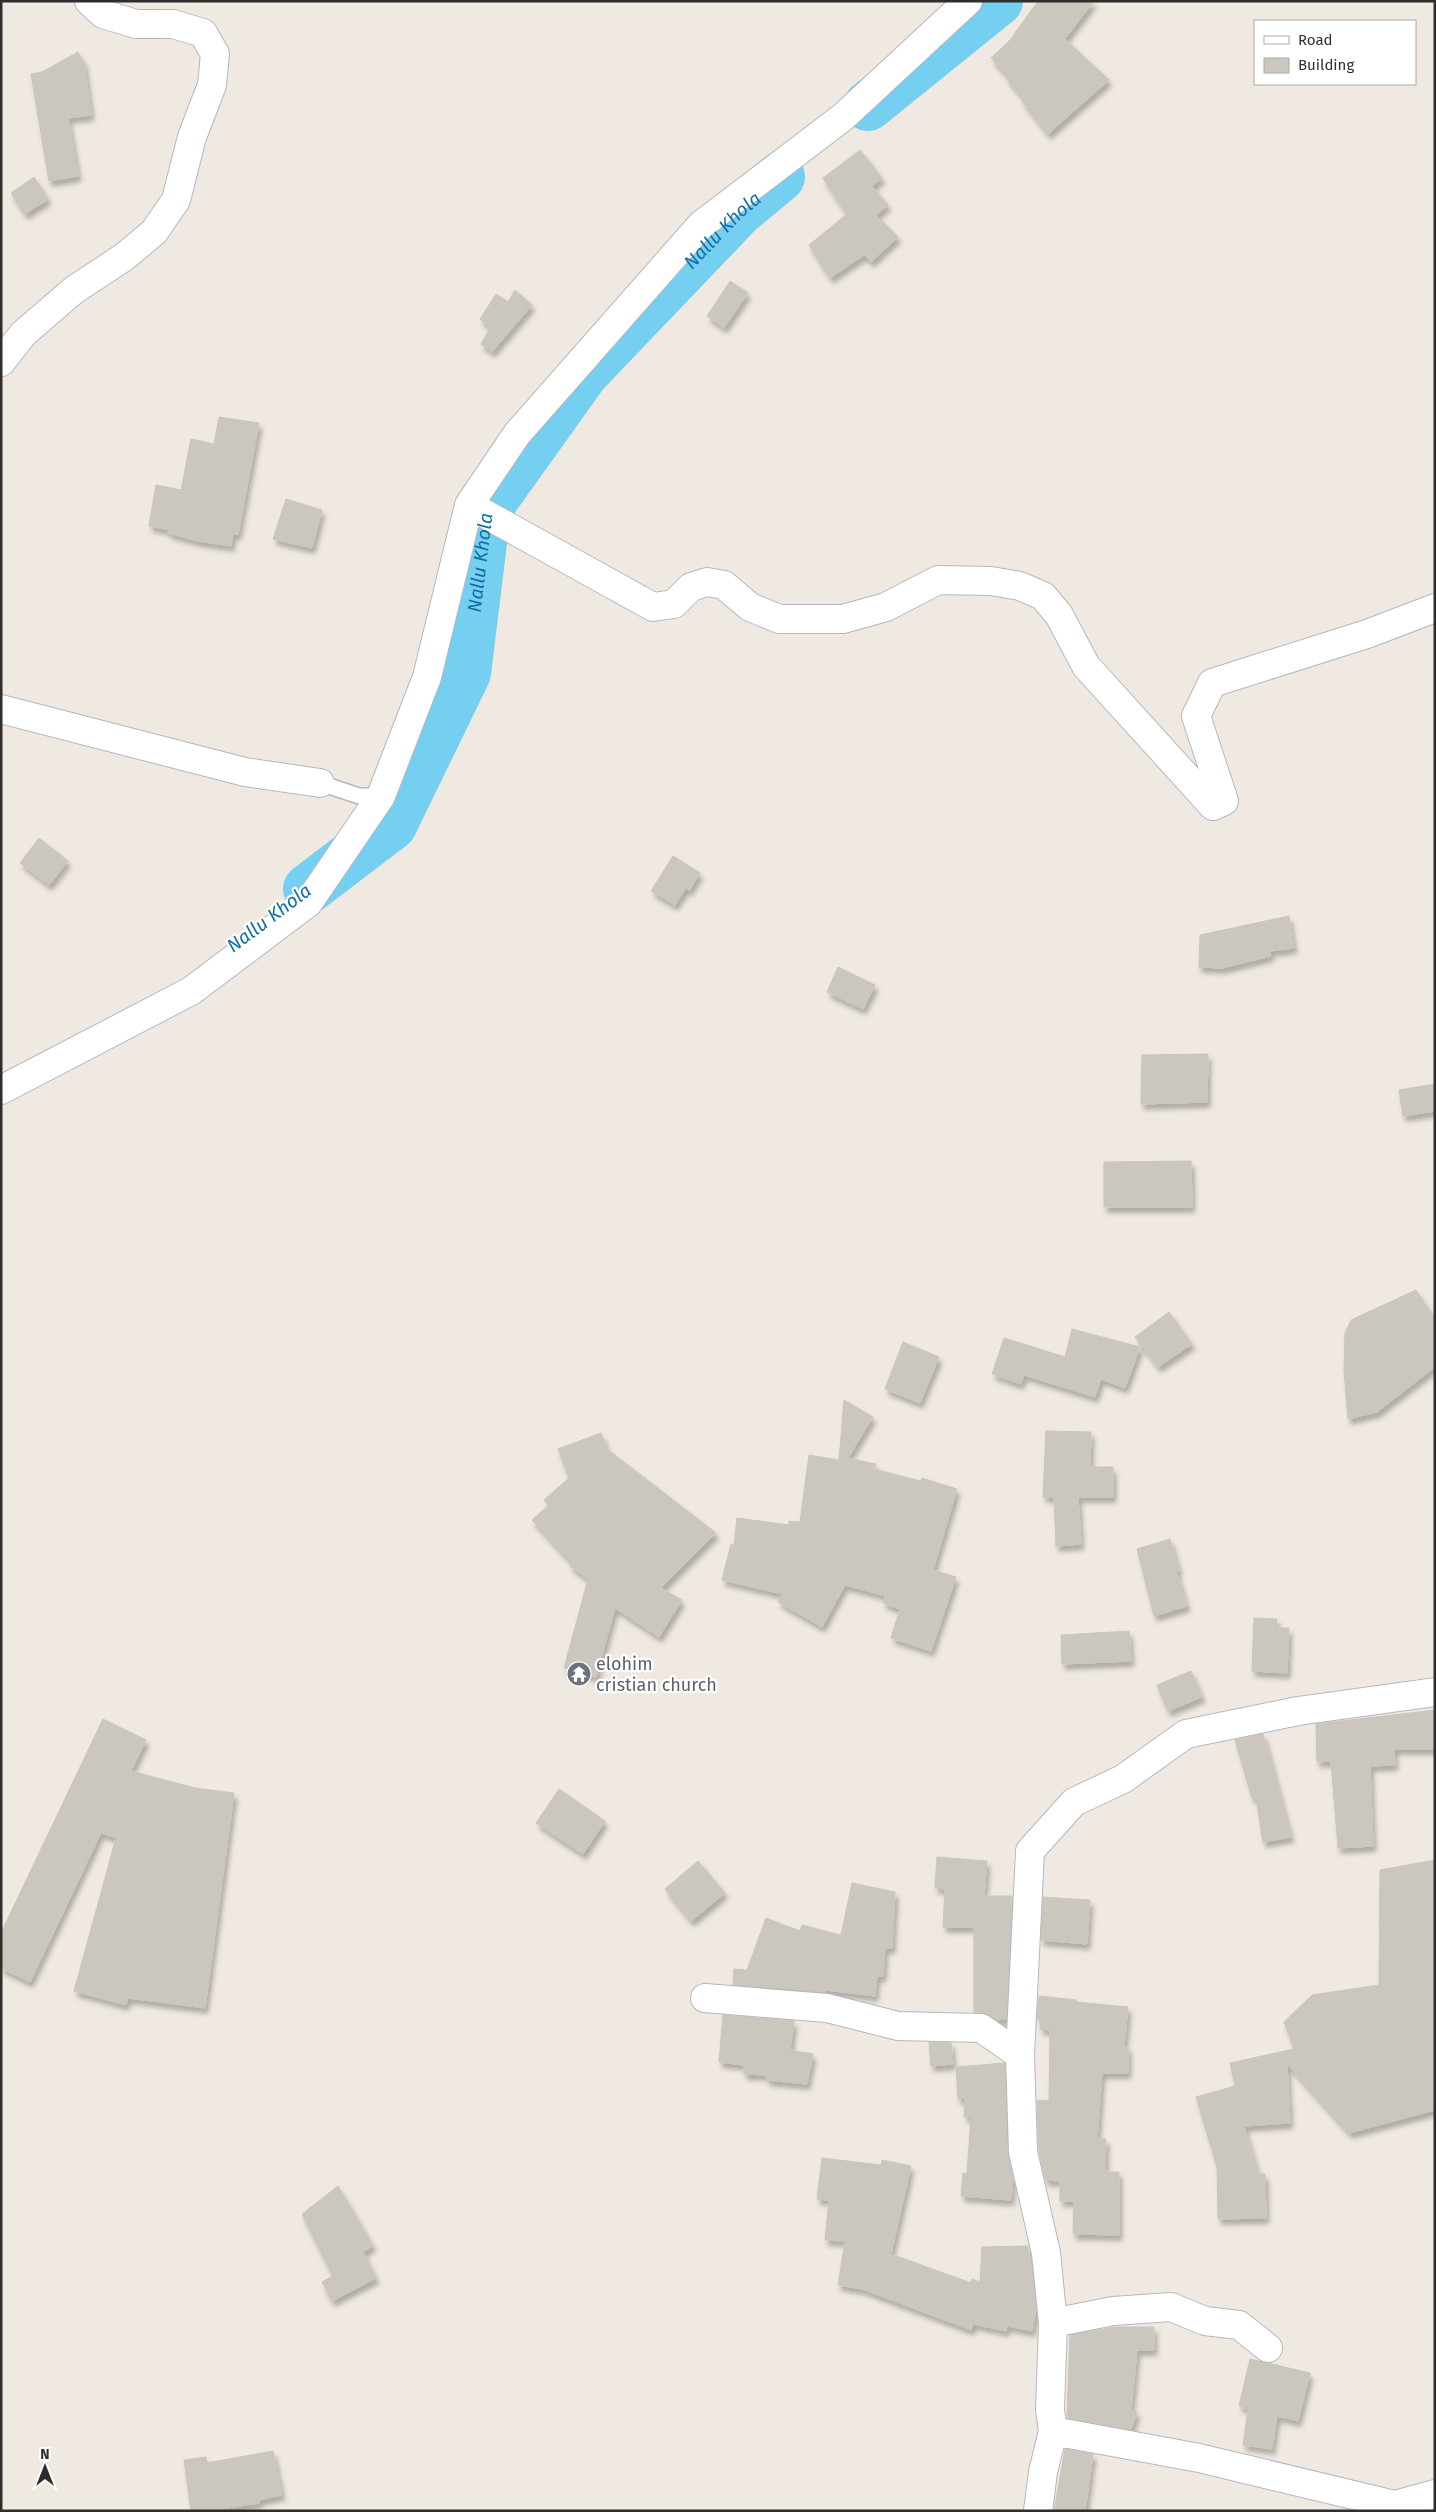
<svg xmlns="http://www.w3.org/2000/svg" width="1436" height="2512" font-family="'Fira Sans',sans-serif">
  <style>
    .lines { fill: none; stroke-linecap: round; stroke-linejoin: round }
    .river { stroke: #75cff0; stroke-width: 50 }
    .building { fill: #cbc7bf; stroke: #cbc5ba; filter: url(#shadow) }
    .service-casing { stroke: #b4b7c1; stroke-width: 18 }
    .minor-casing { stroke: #b4b7c1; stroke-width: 30 }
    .service { stroke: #fff; stroke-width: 15 }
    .minor { stroke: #fff; stroke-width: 28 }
    .labels { text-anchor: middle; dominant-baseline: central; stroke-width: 4.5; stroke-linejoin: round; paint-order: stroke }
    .worship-label { font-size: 18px; fill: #5b616d; stroke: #fff; text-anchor: start }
    .water-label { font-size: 19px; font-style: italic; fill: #0d6fa3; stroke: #fff }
  </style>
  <defs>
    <filter id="shadow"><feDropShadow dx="3" dy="5.5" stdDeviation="2.5" flood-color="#0004"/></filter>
  </defs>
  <rect width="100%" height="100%" fill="#efe9e1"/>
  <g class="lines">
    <g class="river">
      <path d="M 868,106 L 998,1"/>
      <path id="s1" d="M 308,889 L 392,825 L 466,673 L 486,510 L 584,373 L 739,211 L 780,177"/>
    </g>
  </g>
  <path class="building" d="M 1038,1 L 1094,1 L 1065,39 L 1109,80 L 1048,134 L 1022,101 L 1024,99 L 1006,78 L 1008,76 L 991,58 L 1010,40 Z
    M 78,52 L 84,63 L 91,115 L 68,118 L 78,176 L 49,181 L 31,74 L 42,72 Z
    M 860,150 L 882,178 L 872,186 L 888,205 L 876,215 L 898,237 L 871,262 L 864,255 L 830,278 L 809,245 L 847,214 L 823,178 Z
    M 34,177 L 48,199 L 25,214 L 11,193 Z
    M 730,281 L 748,293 L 724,328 L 707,316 Z
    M 515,290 L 532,305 L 492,352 L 481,344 L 490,328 L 480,319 L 496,294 L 508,302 Z
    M 219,417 L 259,423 L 238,535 L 233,533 L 231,546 L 198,541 L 168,533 L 169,530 L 149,526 L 156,485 L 181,490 L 191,439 L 214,444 Z
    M 286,499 L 322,510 L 312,548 L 273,539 Z
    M 39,838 L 68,861 L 49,885 L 20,863 Z
    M 673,856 L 700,873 L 689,891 L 686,888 L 675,905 L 651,891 Z
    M 1289,916 L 1294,948 L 1270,951 L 1271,956 L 1222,968 L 1199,967 L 1200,935 Z
    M 838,967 L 875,985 L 863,1009 L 827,992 Z
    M 1208,1054 L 1207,1102 L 1141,1104 L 1142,1055 Z
    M 1435,1084 L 1435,1111 L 1403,1116 L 1399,1090 Z
    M 1191,1161 L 1192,1207 L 1104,1207 L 1104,1162 Z
    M 1416,1290 L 1435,1319 L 1435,1367 L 1377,1412 L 1348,1419 L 1344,1370 L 1345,1333 L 1351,1320 Z
    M 1169,1312 L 1192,1344 L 1158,1367 L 1135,1337 Z
    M 1072,1329 L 1140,1347 L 1125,1388 L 1101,1379 L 1095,1397 L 1024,1375 L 1021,1384 L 992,1374 L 1004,1338 L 1065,1357 Z
    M 903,1342 L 939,1357 L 920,1403 L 885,1389 Z
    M 844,1400 L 873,1417 L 848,1458 L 876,1464 L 874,1469 L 921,1481 L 922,1478 L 957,1489 L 933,1570 L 956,1577 L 931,1651 L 891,1638 L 900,1609 L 883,1603 L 886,1596 L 845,1585 L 822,1627 L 778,1602 L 782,1594 L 722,1580 L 731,1544 L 734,1546 L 737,1518 L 789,1525 L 789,1521 L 800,1522 L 809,1455 L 839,1460 Z
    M 1046,1431 L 1091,1432 L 1090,1467 L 1113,1467 L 1113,1497 L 1078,1497 L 1081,1544 L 1056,1546 L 1054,1497 L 1043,1497 Z
    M 601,1433 L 607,1449 L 716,1533 L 661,1588 L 682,1600 L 659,1637 L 615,1608 L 596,1677 L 564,1668 L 588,1579 L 570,1566 L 572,1563 L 532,1520 L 549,1505 L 544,1500 L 569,1478 L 558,1449 Z
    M 1170,1539 L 1179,1571 L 1176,1571 L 1187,1606 L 1154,1616 L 1137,1549 Z
    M 1254,1618 L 1277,1619 L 1276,1628 L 1289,1628 L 1287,1673 L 1252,1671 Z
    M 1129,1631 L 1131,1661 L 1062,1664 L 1061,1635 Z
    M 1191,1671 L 1202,1697 L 1168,1711 L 1157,1685 Z
    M 1435,1710 L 1435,1749 L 1394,1749 L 1395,1765 L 1370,1766 L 1373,1846 L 1338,1848 L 1331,1761 L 1317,1762 L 1316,1724 Z
    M 103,1719 L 146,1740 L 131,1771 L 195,1788 L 234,1793 L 205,2008 L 128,1998 L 126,2005 L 74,1991 L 116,1838 L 101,1833 L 30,1982 L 1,1968 L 1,1933 Z
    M 1263,1734 L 1291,1837 L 1263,1842 L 1256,1797 L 1252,1798 L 1235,1740 Z
    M 559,1789 L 605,1821 L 583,1854 L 536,1823 Z
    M 937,1857 L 987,1861 L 984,1896 L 1012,1896 L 1006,2019 L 996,2020 L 989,2015 L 974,2012 L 974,1927 L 943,1927 L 945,1889 L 935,1888 Z
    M 1435,1860 L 1435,2110 L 1349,2133 L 1287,2064 L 1290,2123 L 1244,2126 L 1258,2174 L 1265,2174 L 1266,2218 L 1218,2219 L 1217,2167 L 1196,2097 L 1235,2086 L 1230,2063 L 1294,2049 L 1284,2022 L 1312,1995 L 1379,1985 L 1380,1870 Z
    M 698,1861 L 725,1893 L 691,1921 L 665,1889 Z
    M 852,1883 L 895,1892 L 892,1948 L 885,1948 L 883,1976 L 877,1976 L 875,1996 L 826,1990 L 826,1992 L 733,1985 L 734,1969 L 747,1970 L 766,1918 L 800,1931 L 802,1925 L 841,1935 Z
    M 1043,1897 L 1090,1900 L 1087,1944 L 1041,1940 Z
    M 1039,1996 L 1076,2000 L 1076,2002 L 1128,2007 L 1124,2047 L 1128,2047 L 1128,2073 L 1102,2073 L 1097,2139 L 1106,2139 L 1105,2172 L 1119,2172 L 1119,2235 L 1073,2234 L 1074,2201 L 1060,2201 L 1060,2181 L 1045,2180 L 1039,2150 L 1037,2100 L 1049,2101 L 1050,2030 L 1040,2029 L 1041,2019 L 1037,2019 Z
    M 723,2015 L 794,2021 L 790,2050 L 813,2054 L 807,2084 L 767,2080 L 767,2075 L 744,2074 L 744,2065 L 719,2062 Z
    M 929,2042 L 951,2043 L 953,2064 L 931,2066 Z
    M 1005,2063 L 1007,2153 L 1013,2178 L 1011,2200 L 961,2196 L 963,2173 L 967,2174 L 971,2117 L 964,2117 L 965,2098 L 958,2099 L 956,2067 Z
    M 822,2158 L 881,2165 L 882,2160 L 911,2166 L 891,2254 L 971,2283 L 972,2279 L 980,2282 L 982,2247 L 1028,2246 L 1036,2309 L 1032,2331 L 1007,2326 L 1006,2331 L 973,2324 L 971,2330 L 862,2289 L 838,2285 L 845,2241 L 825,2240 L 829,2200 L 817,2199 Z
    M 338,2186 L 373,2246 L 363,2252 L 376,2278 L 332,2301 L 322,2282 L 333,2276 L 302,2214 Z
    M 1115,2327 L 1154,2327 L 1154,2350 L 1137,2350 L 1131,2410 L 1137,2412 L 1131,2430 L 1067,2418 L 1070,2335 Z
    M 1250,2359 L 1310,2373 L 1298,2421 L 1277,2416 L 1272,2449 L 1243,2445 L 1248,2409 L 1239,2406 Z
    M 1065,2449 L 1093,2454 L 1085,2511 L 1054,2511 Z
    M 273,2451 L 282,2495 L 259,2500 L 259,2503 L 207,2511 L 191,2511 L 184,2460 L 206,2457 L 207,2463 Z"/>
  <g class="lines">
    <defs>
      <path id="service" d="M 320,783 L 359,796 L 381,796"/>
      <path id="minor" d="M 1,362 L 23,334 L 74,290 L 124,257 L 154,232 L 176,200 L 192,137 L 212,85 L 215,54 L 203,33 L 173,24 L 136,24 L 103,14 L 89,1
        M 469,505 L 653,607 L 674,604 L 691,587 L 707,582 L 724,585 L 750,607 L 779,619 L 843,619 L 886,607 L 938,580 L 991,581 L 1020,586 L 1043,596 L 1059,615 L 1086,666 L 1213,806 L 1224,801 L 1196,716 L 1212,683 L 1367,634 L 1435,608
        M 1,709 L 245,772 L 320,783
        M 1,1090 L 191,991 L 308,903 L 381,796 L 427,677 L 469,505 L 517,434 L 701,225 L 843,117 L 968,1
        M 705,1998 L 827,2008 L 898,2026 L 981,2028 L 1020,2055
        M 1053,2323 L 1113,2311 L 1171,2307 L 1205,2321 L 1239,2325 L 1268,2348
        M 1053,2431 L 1199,2458 L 1395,2505 L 1435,2494
        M 1038,2511 L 1043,2472 L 1053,2431 L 1050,2410 L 1053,2323 L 1046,2253 L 1023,2152 L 1020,2055 L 1030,1851 L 1074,1802 L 1123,1779 L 1186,1734 L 1298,1711 L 1435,1692"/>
    </defs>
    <use href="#service" class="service-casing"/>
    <use href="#minor" class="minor-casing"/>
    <use href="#service" class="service"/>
    <use href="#minor" class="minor"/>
  </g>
  <defs>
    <symbol id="temple-disc" viewBox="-11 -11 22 22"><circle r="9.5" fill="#6b7280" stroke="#fff"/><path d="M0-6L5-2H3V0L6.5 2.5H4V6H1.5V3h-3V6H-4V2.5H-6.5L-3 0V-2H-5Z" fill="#fff"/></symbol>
  </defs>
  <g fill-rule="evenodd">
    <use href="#temple-disc" x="565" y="1660" width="28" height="28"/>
  </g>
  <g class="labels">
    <g class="worship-label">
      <text x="596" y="1664">elohim<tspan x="596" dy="21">cristian church</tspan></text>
    </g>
    <g class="water-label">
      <text stroke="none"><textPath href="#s1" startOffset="806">Nallu Khola</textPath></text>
      <text stroke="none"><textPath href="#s1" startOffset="386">Nallu Khola</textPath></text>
      <text transform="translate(269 918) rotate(-37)">Nallu Khola</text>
    </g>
  </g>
  <rect width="1436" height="2512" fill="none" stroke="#2e2e2e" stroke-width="5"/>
  <rect x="1254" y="20" width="162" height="65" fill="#ffffff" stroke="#ababab"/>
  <rect x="1264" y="36" width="25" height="8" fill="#ffffff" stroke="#ababab"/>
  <text x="1298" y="45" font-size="15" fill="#2e2e2e">Road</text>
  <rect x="1264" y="58" width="25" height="15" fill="#cbc7bf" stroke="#ababab"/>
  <text x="1298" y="70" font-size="15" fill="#2e2e2e">Building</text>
  <g transform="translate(45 2467)" stroke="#ffffff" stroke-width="4" paint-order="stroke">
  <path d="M0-4L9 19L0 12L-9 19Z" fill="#2e2e2e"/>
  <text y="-8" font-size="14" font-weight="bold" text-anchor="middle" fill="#2e2e2e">N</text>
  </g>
</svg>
